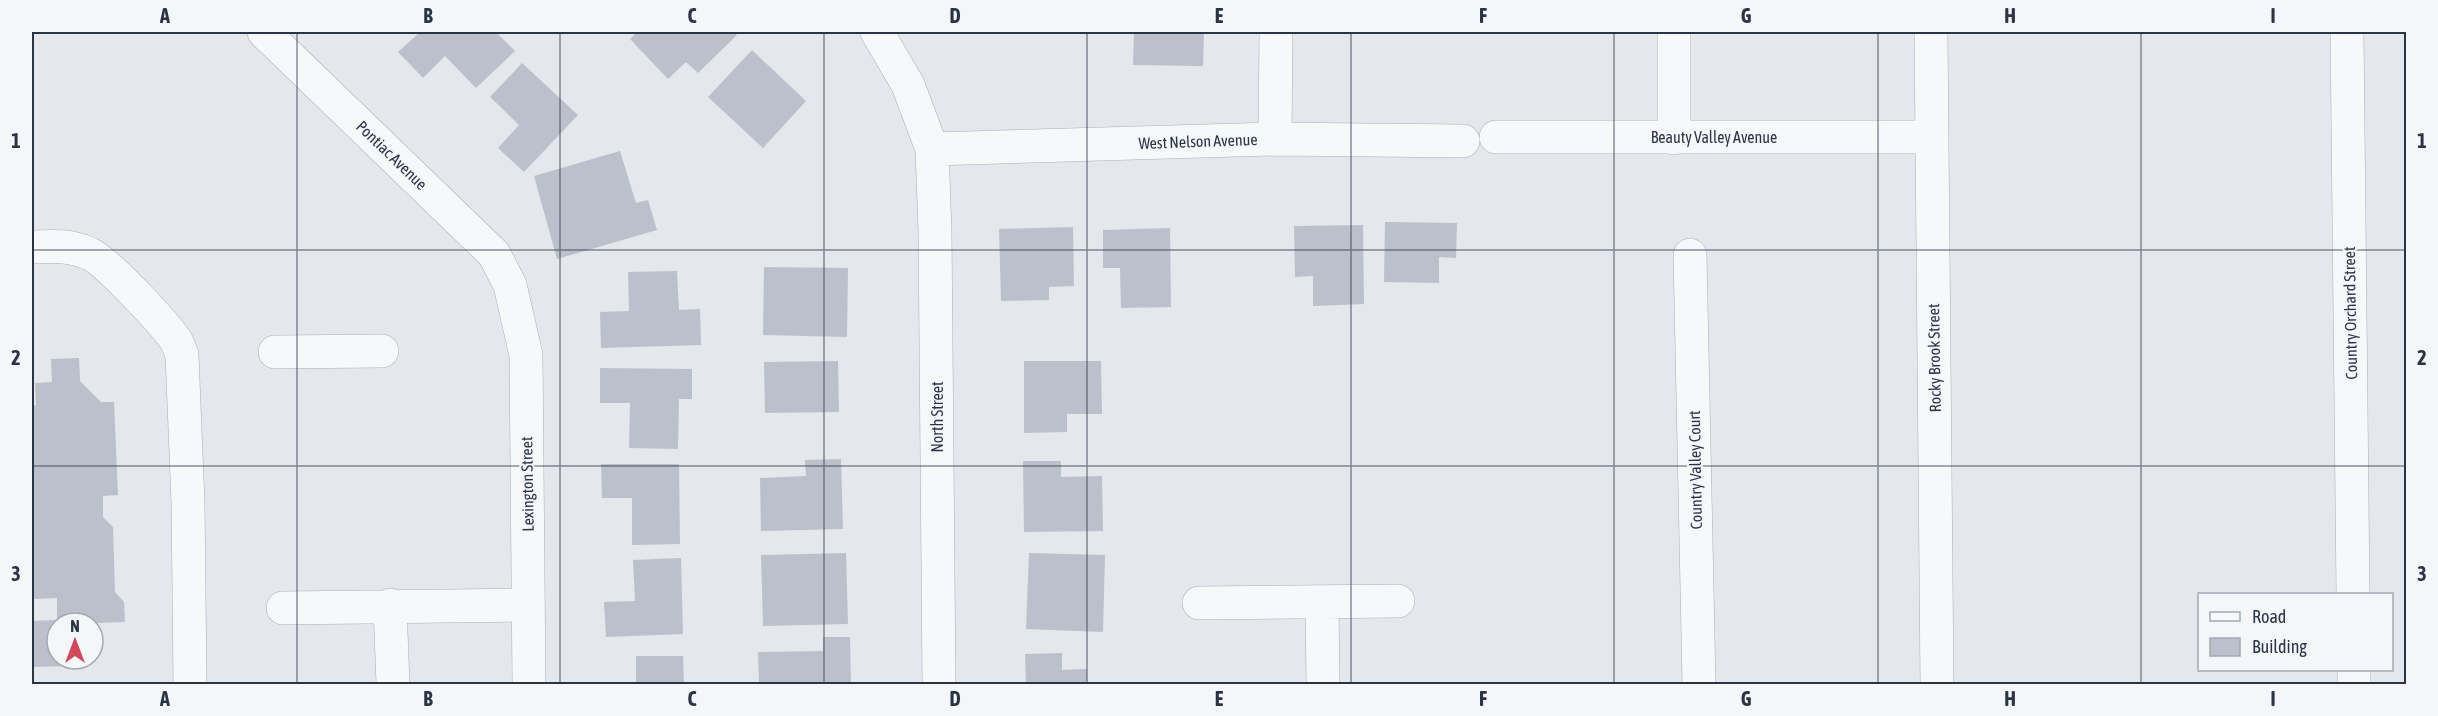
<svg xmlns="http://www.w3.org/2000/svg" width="2438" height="716" font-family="'Asap Condensed',sans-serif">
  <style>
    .building { fill: #bbc0ca }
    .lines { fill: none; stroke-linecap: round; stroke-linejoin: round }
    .minor-casing { stroke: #a9aeb7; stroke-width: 34 }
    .minor { stroke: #f7f8fa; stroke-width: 33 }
    .grid { fill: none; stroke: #2b3445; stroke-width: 1.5; stroke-opacity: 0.55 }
    .labels { text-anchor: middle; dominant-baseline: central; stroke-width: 4.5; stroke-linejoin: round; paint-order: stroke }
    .street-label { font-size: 16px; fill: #2b3445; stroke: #f4f6f9 }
    .neatline { fill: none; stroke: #2b3445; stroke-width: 2 }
    .grid-label { font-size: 20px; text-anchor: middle; font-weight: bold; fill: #2b3445 }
  </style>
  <rect width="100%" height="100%" fill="#e4e7ec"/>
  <path class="building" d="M 420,32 L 496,32 L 515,51 L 476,88 L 445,56 L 423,78 L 398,52 Z
    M 637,32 L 733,32 L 737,35 L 698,73 L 686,62 L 668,79 L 630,39 Z
    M 1134,32 L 1204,32 L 1203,66 L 1133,65 Z
    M 752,50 L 806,101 L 763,148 L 708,97 Z
    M 522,63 L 578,115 L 524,172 L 498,148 L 519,125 L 490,97 Z
    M 620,151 L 636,203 L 648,200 L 657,230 L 557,259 L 534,176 Z
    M 1385,222 L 1457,223 L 1456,258 L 1439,257 L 1439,283 L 1384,282 Z
    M 1363,225 L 1364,304 L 1313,306 L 1313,276 L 1295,277 L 1294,226 Z
    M 1073,227 L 1074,286 L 1049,287 L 1049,300 L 1001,301 L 999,229 Z
    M 1170,228 L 1171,307 L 1121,308 L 1120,268 L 1103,268 L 1103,230 Z
    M 764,267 L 848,268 L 847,337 L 763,335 Z
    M 677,271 L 679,310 L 700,309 L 701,345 L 601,348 L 600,312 L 629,311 L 628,272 Z
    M 79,358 L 80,381 L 101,402 L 114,402 L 118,495 L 103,496 L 103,517 L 113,527 L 115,592 L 124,602 L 125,622 L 95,623 L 96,647 L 93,647 L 93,623 L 57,623 L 57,659 L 72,659 L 73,666 L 32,667 L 32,621 L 57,620 L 57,598 L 35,599 L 32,595 L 32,405 L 36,405 L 35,383 L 52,382 L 51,359 Z
    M 838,361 L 839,412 L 765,413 L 764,362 Z
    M 1024,361 L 1101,361 L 1102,414 L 1067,414 L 1067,432 L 1024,433 Z
    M 600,368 L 692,369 L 692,399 L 679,399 L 678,449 L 629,448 L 630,403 L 600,403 Z
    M 841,459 L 843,529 L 761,531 L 760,478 L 806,476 L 805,460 Z
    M 1023,461 L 1061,461 L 1061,477 L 1102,476 L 1103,531 L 1024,532 Z
    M 601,464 L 679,464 L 680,544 L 632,545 L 632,498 L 602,498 Z
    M 846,553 L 848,624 L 763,626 L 761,555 Z
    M 1029,553 L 1105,555 L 1103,632 L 1026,629 Z
    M 681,558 L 683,634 L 606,637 L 604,602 L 635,601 L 633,560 Z
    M 823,637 L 850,637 L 851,684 L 759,684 L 758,652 L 823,651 Z
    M 1062,653 L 1062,670 L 1087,669 L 1087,684 L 1026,684 L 1025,654 Z
    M 636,656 L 683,656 L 684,684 L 636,684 Z"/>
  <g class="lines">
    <defs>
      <path id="minor" d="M 264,32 L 494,254 L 510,285 L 526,355 L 529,684
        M 877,32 L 908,85 L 932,149 L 935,231 L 939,684
        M 1674,32 L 1674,138
        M 1931,32 L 1937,684
        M 2347,32 L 2353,594
        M 1496,137 L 1932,137
        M 1275,139 L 1276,32
        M 932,149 L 1275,139 L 1463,141
        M 32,247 C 52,246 71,245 90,254 C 106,261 163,322 175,339 C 178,343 180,350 182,355 L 188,502 L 190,684
        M 1690,255 L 1699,684
        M 275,352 L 382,351
        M 1322,602 L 1323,684
        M 1199,603 L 1398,601
        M 390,605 L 393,684
        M 283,608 L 528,605
        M 2354,670 L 2354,684"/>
    </defs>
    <use href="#minor" class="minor-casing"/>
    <use href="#minor" class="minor"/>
  </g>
  <path class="grid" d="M 297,32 L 297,684M 560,32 L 560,684M 824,32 L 824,684M 1087,32 L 1087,684M 1351,32 L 1351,684M 1614,32 L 1614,684M 1878,32 L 1878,684M 2141,32 L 2141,684M 32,250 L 2406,250M 32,466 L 2406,466"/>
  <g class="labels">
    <g class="street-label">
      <text x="1714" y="137">Beauty Valley Avenue</text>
      <text transform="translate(1198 141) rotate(-2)">West Nelson Avenue</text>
      <text transform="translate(392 155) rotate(44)">Pontiac Avenue</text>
      <text transform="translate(2350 313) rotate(-91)">Country Orchard Street</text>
      <text transform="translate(1934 358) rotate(-91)">Rocky Brook Street</text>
      <text transform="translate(937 417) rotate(-90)">North Street</text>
      <text transform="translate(1695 470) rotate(-91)">Country Valley Court</text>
      <text transform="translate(527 484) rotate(-91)">Lexington Street</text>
    </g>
  </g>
  <rect width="2438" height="716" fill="none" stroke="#f4f6f9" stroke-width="66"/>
  <rect x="2198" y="593" width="195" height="78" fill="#f4f6f9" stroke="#a4a8b1" stroke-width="1.5"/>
  <rect x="2210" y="612" width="30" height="9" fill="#f7f8fa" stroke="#a4a8b1" stroke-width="1.5"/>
  <text x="2252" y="623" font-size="18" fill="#2b3445">Road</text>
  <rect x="2210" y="638" width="30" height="18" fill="#bbc0ca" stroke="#a4a8b1" stroke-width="1.5"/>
  <text x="2252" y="653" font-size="18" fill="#2b3445">Building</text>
  <g transform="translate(75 641)"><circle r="28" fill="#f4f6f9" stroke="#a4a8b1" stroke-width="1.5"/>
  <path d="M0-4.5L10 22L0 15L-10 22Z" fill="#d1495b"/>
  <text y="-9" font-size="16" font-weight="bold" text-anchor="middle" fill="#2b3445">N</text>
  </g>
  <rect x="33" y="33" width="2372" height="650" class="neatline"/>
  <g class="grid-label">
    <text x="165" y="23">A</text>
    <text x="428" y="23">B</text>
    <text x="692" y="23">C</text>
    <text x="955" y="23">D</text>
    <text x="1219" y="23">E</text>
    <text x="1483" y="23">F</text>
    <text x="1746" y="23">G</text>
    <text x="2010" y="23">H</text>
    <text x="2273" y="23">I</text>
    <text x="16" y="148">1</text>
    <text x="2422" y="148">1</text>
    <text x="16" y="365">2</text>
    <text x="2422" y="365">2</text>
    <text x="16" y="581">3</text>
    <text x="2422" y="581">3</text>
    <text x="165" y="706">A</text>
    <text x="428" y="706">B</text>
    <text x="692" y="706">C</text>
    <text x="955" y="706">D</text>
    <text x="1219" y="706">E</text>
    <text x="1483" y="706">F</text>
    <text x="1746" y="706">G</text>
    <text x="2010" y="706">H</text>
    <text x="2273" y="706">I</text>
  </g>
</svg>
